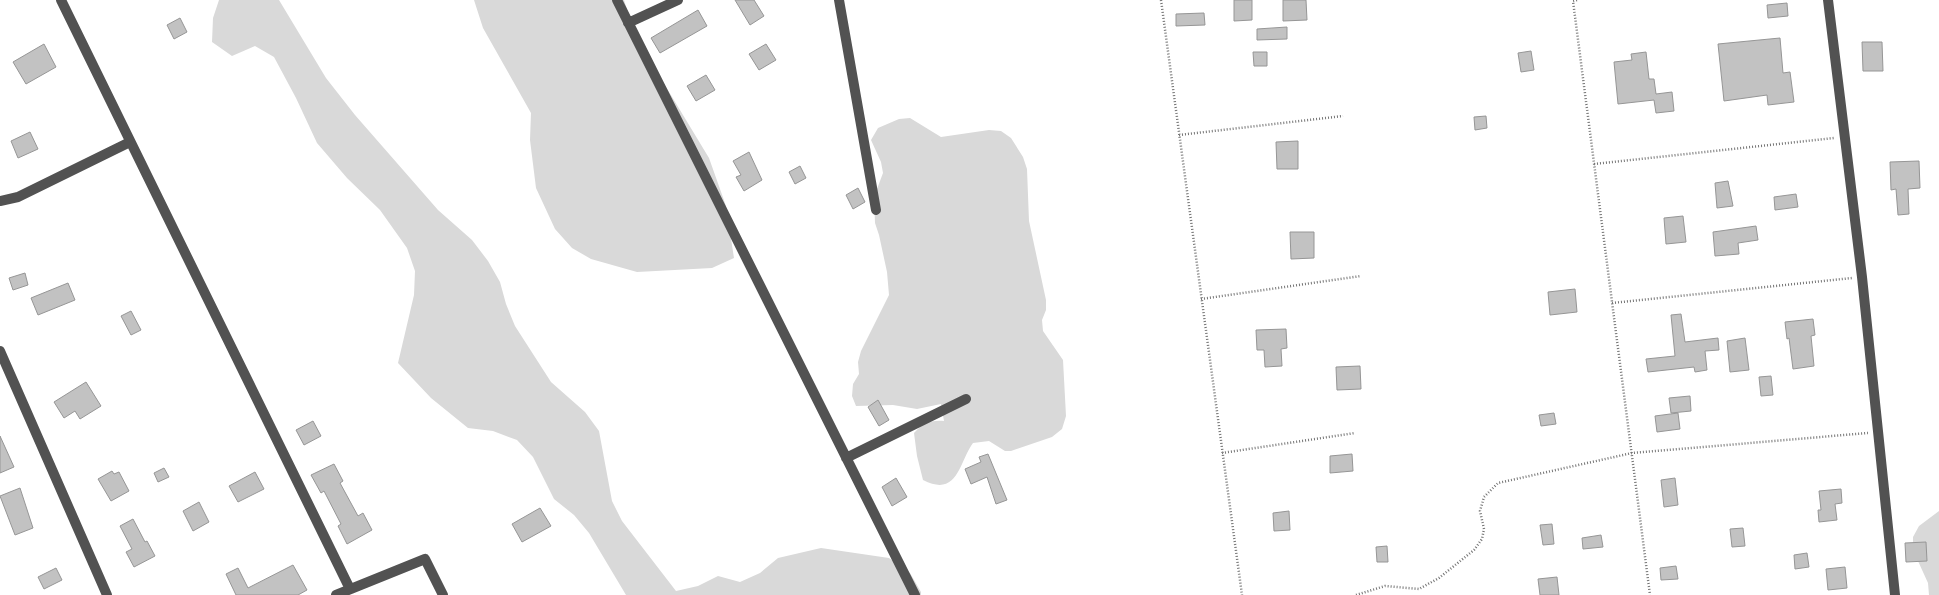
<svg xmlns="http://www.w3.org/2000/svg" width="1939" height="595" font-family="'IBM Plex Sans',sans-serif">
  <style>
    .green { fill: #d9d9d9 }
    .building { fill: #c2c2c2; stroke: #969696 }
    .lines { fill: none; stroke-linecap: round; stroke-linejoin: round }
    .path { stroke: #747474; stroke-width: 2.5; stroke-dasharray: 1 2; stroke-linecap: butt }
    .minor { stroke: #525252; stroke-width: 10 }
  </style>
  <rect width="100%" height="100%" fill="#fff"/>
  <path class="green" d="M 219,0 L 279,0 L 326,78 L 355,115 L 438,210 L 472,240 L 488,261 L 500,282 L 506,304 L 515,326 L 551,382 L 585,412 L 599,431 L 612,501 L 622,521 L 676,591 L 698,586 L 718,576 L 740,582 L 760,573 L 778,558 L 821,548 L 889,558 L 910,573 L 921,592 L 921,595 L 626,595 L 589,533 L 574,515 L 554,499 L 533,457 L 517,440 L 493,431 L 468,428 L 431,398 L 398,363 L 414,295 L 415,271 L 407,248 L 380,210 L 347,178 L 317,143 L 296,98 L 274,57 L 255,46 L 232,56 L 212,42 L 213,18 Z
    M 474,0 L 624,0 L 637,39 L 709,158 L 726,206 L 734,258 L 712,268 L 637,272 L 591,259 L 572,248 L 555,229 L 536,188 L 530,140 L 531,113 L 483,28 Z
    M 910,118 L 941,137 L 989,130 L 1001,131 L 1011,138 L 1023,157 L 1027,169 L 1029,221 L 1046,300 L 1046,310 L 1042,320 L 1043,331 L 1063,360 L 1066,416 L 1062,429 L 1052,437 L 1011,451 L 1005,451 L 989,441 L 973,443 C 959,462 958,498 923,480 L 917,456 L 914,433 C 923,423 930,420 944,421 L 941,404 L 917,409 L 893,405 L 856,406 L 852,396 L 853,384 L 859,374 L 858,362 L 861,351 L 889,295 L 887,272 L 879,235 L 875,223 L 874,197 L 883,173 L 881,162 L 871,140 L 878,128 L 899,119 Z
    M 1939,511 L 1939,595 L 1929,595 L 1928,583 L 1913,550 L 1913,537 L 1919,526 Z"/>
  <path class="building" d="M 735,0 L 754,0 L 764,16 L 750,25 Z
    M 1234,0 L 1252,0 L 1252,20 L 1234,21 Z
    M 1283,0 L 1306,0 L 1307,20 L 1283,21 Z
    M 1787,3 L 1788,16 L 1768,18 L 1767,5 Z
    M 698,10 L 707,26 L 660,53 L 651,38 Z
    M 1204,13 L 1205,25 L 1176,26 L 1176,14 Z
    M 180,18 L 187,32 L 174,39 L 167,25 Z
    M 1287,27 L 1287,39 L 1257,40 L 1257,29 Z
    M 1780,38 L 1783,73 L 1790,72 L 1794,102 L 1768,105 L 1767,95 L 1724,101 L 1718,44 Z
    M 1862,42 L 1882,42 L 1883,71 L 1863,71 Z
    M 44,44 L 56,67 L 26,84 L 13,62 Z
    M 766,44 L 776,60 L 759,70 L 749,54 Z
    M 1531,51 L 1534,70 L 1521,72 L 1518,53 Z
    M 1253,52 L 1267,52 L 1267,66 L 1254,66 Z
    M 1646,52 L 1649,79 L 1654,79 L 1656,94 L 1672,92 L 1674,111 L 1656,113 L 1654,100 L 1618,104 L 1614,62 L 1632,60 L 1631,54 Z
    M 706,75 L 715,90 L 696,101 L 687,86 Z
    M 1486,116 L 1487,128 L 1475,130 L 1474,117 Z
    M 30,132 L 38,149 L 18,158 L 11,141 Z
    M 1298,141 L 1298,169 L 1277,169 L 1276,142 Z
    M 749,152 L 762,180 L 744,191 L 736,177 L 741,175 L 733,161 Z
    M 1919,161 L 1920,188 L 1908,189 L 1909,214 L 1898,215 L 1896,189 L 1891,190 L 1890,162 Z
    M 800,166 L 806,178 L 795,184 L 789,172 Z
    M 1728,181 L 1733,206 L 1717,208 L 1715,183 Z
    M 858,188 L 865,202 L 853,209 L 846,195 Z
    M 1796,194 L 1798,207 L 1775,210 L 1774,197 Z
    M 1683,216 L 1686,242 L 1666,244 L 1664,218 Z
    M 1756,226 L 1758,240 L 1738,243 L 1739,254 L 1715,256 L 1713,232 Z
    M 1290,232 L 1314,232 L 1314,258 L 1291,259 Z
    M 25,273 L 28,285 L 13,290 L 9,278 Z
    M 68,283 L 75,300 L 38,315 L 31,298 Z
    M 1575,289 L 1577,312 L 1550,315 L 1548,292 Z
    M 131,311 L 141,330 L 131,335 L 121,316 Z
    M 1681,314 L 1685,342 L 1718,338 L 1719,350 L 1705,351 L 1707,370 L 1695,372 L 1694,367 L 1648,372 L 1646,359 L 1675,356 L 1671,315 Z
    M 1813,319 L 1815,335 L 1811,336 L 1814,366 L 1793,369 L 1789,338 L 1787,339 L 1785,322 Z
    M 1286,329 L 1287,348 L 1281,349 L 1282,366 L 1265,367 L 1264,350 L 1257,350 L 1256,330 Z
    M 1745,338 L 1749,370 L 1730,372 L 1727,341 Z
    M 1360,366 L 1361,389 L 1337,390 L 1336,367 Z
    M 1771,376 L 1773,395 L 1761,396 L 1759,377 Z
    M 86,382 L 101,406 L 80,419 L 75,411 L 64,418 L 54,402 Z
    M 1690,396 L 1691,411 L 1671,413 L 1669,398 Z
    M 878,400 L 889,420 L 879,426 L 868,407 Z
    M 1554,413 L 1556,424 L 1541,426 L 1539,415 Z
    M 1678,413 L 1680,429 L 1657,432 L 1655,416 Z
    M 313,421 L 321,436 L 304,445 L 296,430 Z
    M 0,436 L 14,467 L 0,473 Z
    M 988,454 L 1007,500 L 996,504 L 987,477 L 971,484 L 965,469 L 981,462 L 979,457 Z
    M 1352,454 L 1353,471 L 1330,473 L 1330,456 Z
    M 334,464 L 343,481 L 340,483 L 358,516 L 363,513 L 372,530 L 347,544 L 338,526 L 341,524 L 324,491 L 321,493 L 311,475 Z
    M 164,468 L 169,477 L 158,482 L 154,473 Z
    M 112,471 L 114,474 L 119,472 L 129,491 L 111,501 L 98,479 Z
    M 255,472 L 264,489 L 238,502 L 229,486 Z
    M 896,478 L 907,497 L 892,506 L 882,487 Z
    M 1675,478 L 1678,505 L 1664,507 L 1661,480 Z
    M 20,488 L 33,528 L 15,535 L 0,496 Z
    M 1841,489 L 1842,503 L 1835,504 L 1837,520 L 1819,522 L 1818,510 L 1821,510 L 1819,491 Z
    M 199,502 L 209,522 L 193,531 L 183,511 Z
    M 540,508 L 551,526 L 522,542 L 512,524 Z
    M 1289,511 L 1290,530 L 1274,531 L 1273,513 Z
    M 133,519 L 145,542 L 147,541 L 155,556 L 134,567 L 126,552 L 132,549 L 120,526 Z
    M 1552,524 L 1554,544 L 1543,545 L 1540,525 Z
    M 1743,528 L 1745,546 L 1732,547 L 1730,529 Z
    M 1601,535 L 1603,547 L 1583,549 L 1582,538 Z
    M 1926,542 L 1927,561 L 1906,562 L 1905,543 Z
    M 1387,546 L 1388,562 L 1377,562 L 1376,547 Z
    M 1807,553 L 1809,567 L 1795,569 L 1794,555 Z
    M 293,565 L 307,590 L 298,595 L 236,595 L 226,574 L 238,568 L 248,588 Z
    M 1676,566 L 1678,579 L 1661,580 L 1660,568 Z
    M 1845,567 L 1847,588 L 1828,590 L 1826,569 Z
    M 56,568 L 62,580 L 44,589 L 38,577 Z
    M 1557,577 L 1559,595 L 1540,595 L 1538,579 Z"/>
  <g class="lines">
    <path class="path" d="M 1161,0 L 1242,595
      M 1577,0 L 1573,1 L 1650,595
      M 1179,135 L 1343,116
      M 1594,164 L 1834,138
      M 1201,299 L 1361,276
      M 1612,303 L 1852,278
      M 1222,453 L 1355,433
      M 1356,595 L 1385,586 L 1419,589 L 1439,578 L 1474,550 L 1482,539 L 1484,529 L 1480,511 L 1484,497 L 1498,483 L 1632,453 L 1868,433"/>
    <path class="minor" d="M 61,0 L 350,589
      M 617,0 L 915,595
      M 839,0 L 876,210
      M 1828,0 L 1862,277 L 1895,595
      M 628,23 L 678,0
      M 0,201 L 18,197 L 130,142
      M 0,351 L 107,595
      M 846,458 L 966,399
      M 336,595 L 425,559 L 443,595"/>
  </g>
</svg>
